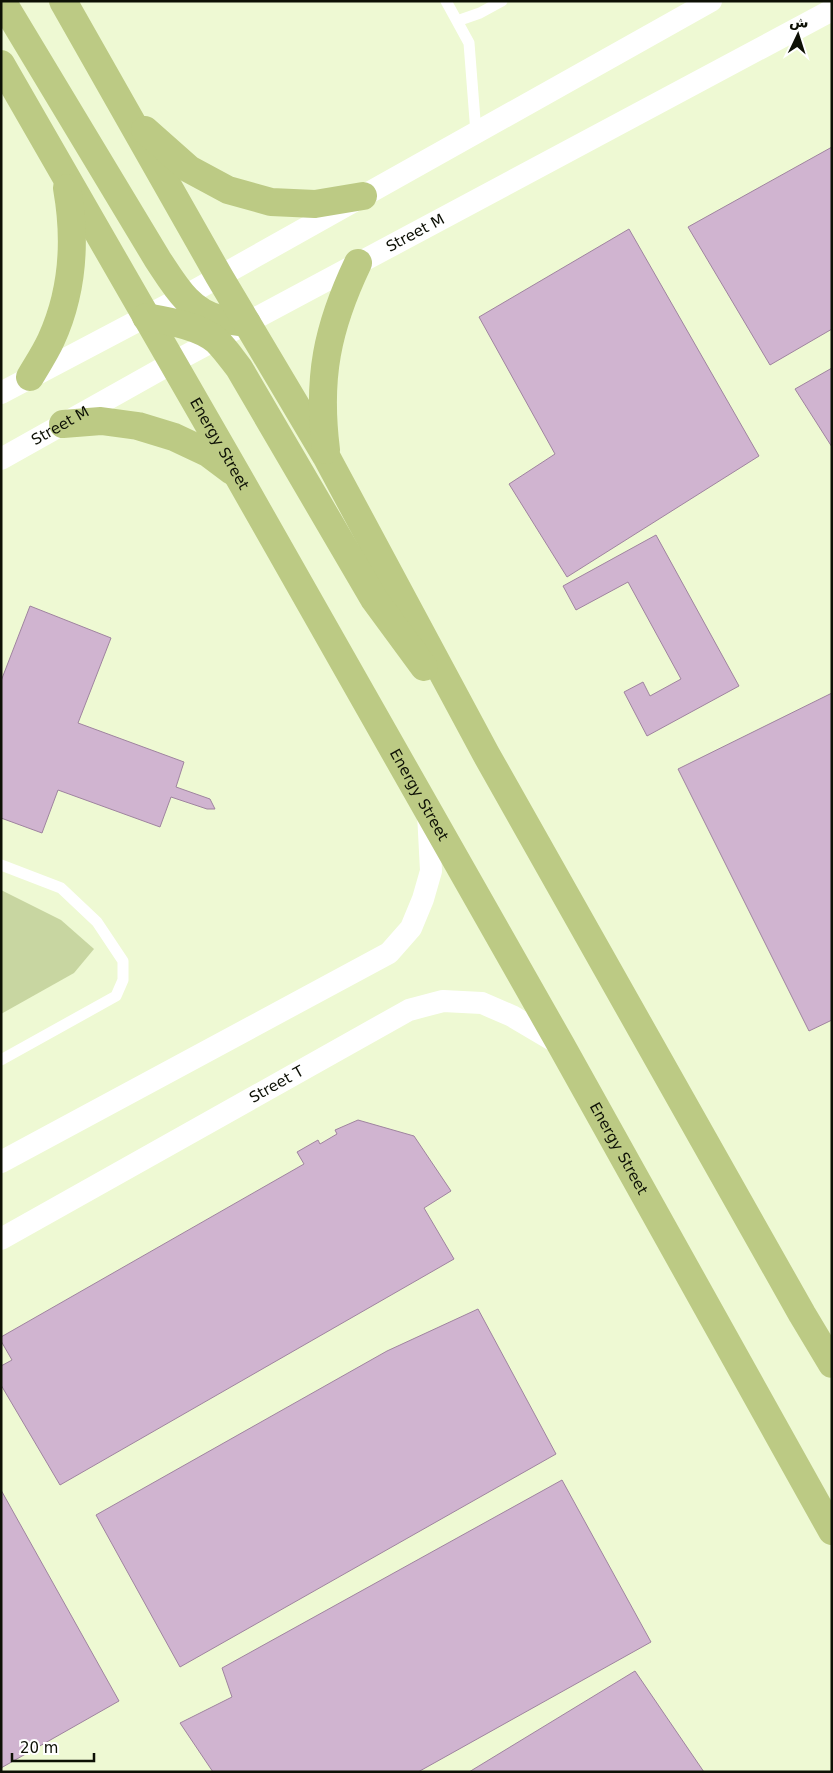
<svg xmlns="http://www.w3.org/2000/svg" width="833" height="1773" font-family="'DejaVu Sans','Noto Sans Arabic',sans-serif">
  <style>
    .green { fill: #c8d6a1 }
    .building { fill: #d0b4d0; stroke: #9f849f }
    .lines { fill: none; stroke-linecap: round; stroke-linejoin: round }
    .service { stroke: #fff; stroke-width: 11 }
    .minor { stroke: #fff; stroke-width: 22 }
    .primary { stroke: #bcca84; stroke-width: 28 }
    .labels { text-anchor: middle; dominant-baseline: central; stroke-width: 4; stroke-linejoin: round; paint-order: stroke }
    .street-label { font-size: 15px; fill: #0d1005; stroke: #fff }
  </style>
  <rect width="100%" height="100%" fill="#eef9d3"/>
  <path class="green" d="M 1,890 L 61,920 L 94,949 L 74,973 L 1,1014 Z"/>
  <path class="building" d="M 832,147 L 832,329 L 770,365 L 688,227 Z
    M 629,229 L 759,456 L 567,577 L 509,484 L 555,454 L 479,317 Z
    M 832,368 L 832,447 L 795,389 Z
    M 656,535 L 739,686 L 647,736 L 624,692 L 643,682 L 650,696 L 681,679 L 628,582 L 576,610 L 563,586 Z
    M 30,606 L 111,638 L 78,723 L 184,762 L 176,787 L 210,799 L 215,809 L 207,809 L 171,797 L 160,827 L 58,790 L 42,833 L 1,818 L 1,681 Z
    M 832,693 L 832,1020 L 809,1031 L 678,769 Z
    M 358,1120 L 414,1136 L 451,1191 L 424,1208 L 454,1259 L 60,1485 L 1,1385 L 1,1366 L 12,1360 L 1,1341 L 1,1337 L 304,1164 L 297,1152 L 318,1140 L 320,1144 L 337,1134 L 335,1130 Z
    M 478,1309 L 556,1454 L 180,1667 L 96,1515 L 387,1351 Z
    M 562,1480 L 651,1642 L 418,1772 L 213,1772 L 180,1723 L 232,1697 L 222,1668 Z
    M 1,1490 L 119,1701 L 1,1768 Z
    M 635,1671 L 704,1772 L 469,1772 Z"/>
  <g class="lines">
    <path class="service" d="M 446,1 L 457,21
      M 476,133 L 469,43 L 457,21 L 480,13 L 502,1
      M 1,865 L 61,888 L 97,922 L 123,961 L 123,980 L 116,996 L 1,1060"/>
    <g class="minor">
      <path d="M 1,393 L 183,297 L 711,1"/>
      <path id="s1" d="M 1,459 L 172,363 L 832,10"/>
      <path d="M 1,1162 L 389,953 L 411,928 L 423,899 L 431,871 L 428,813"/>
      <path id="s2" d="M 1,1239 L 409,1010 L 443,1001 L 482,1003 L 512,1016 L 561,1045"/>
    </g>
    <g class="primary">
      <path d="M 2,1 L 158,260 C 174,284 189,312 220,319 C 228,321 238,322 247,323"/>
      <path d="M 63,1 L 219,276 L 326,456 L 486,754 L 802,1314 L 832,1364"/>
      <path id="s3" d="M 1,64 L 238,476 L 561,1045 L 832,1531"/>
      <path d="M 145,130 L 189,169 L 228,190 L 271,202 L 315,204 L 363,196"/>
      <path d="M 146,317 C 168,321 200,326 217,341 C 225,349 232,359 239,368 L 374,599 L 424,667"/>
      <path d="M 30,377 C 37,365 45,353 51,340 C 73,292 76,239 67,188"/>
      <path d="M 63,424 L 101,421 L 138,426 L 174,437 L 208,453 L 232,471"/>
      <path d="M 326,450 C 317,378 327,328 358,263"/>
    </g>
  </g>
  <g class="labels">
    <g class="street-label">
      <text stroke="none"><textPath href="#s1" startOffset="472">Street M</textPath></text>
      <text stroke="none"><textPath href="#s1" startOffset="68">Street M</textPath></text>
      <text stroke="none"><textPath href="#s3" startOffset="438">Energy Street</textPath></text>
      <text stroke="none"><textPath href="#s3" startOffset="842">Energy Street</textPath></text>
      <text stroke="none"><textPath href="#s2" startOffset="316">Street T</textPath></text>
      <text stroke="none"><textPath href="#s3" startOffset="1248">Energy Street</textPath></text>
    </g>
  </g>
  <rect width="833" height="1773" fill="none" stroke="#0d1005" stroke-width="5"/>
  <g transform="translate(798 35) rotate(4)" stroke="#ffffff" stroke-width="4" paint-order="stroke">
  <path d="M0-4L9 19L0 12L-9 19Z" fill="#0d1005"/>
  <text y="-8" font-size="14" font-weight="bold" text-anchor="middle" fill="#0d1005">ش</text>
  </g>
  <path d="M12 1753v8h82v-8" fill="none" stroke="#0d1005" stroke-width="2.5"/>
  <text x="20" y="1753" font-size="15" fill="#0d1005" stroke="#ffffff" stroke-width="4" paint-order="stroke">20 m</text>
</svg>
